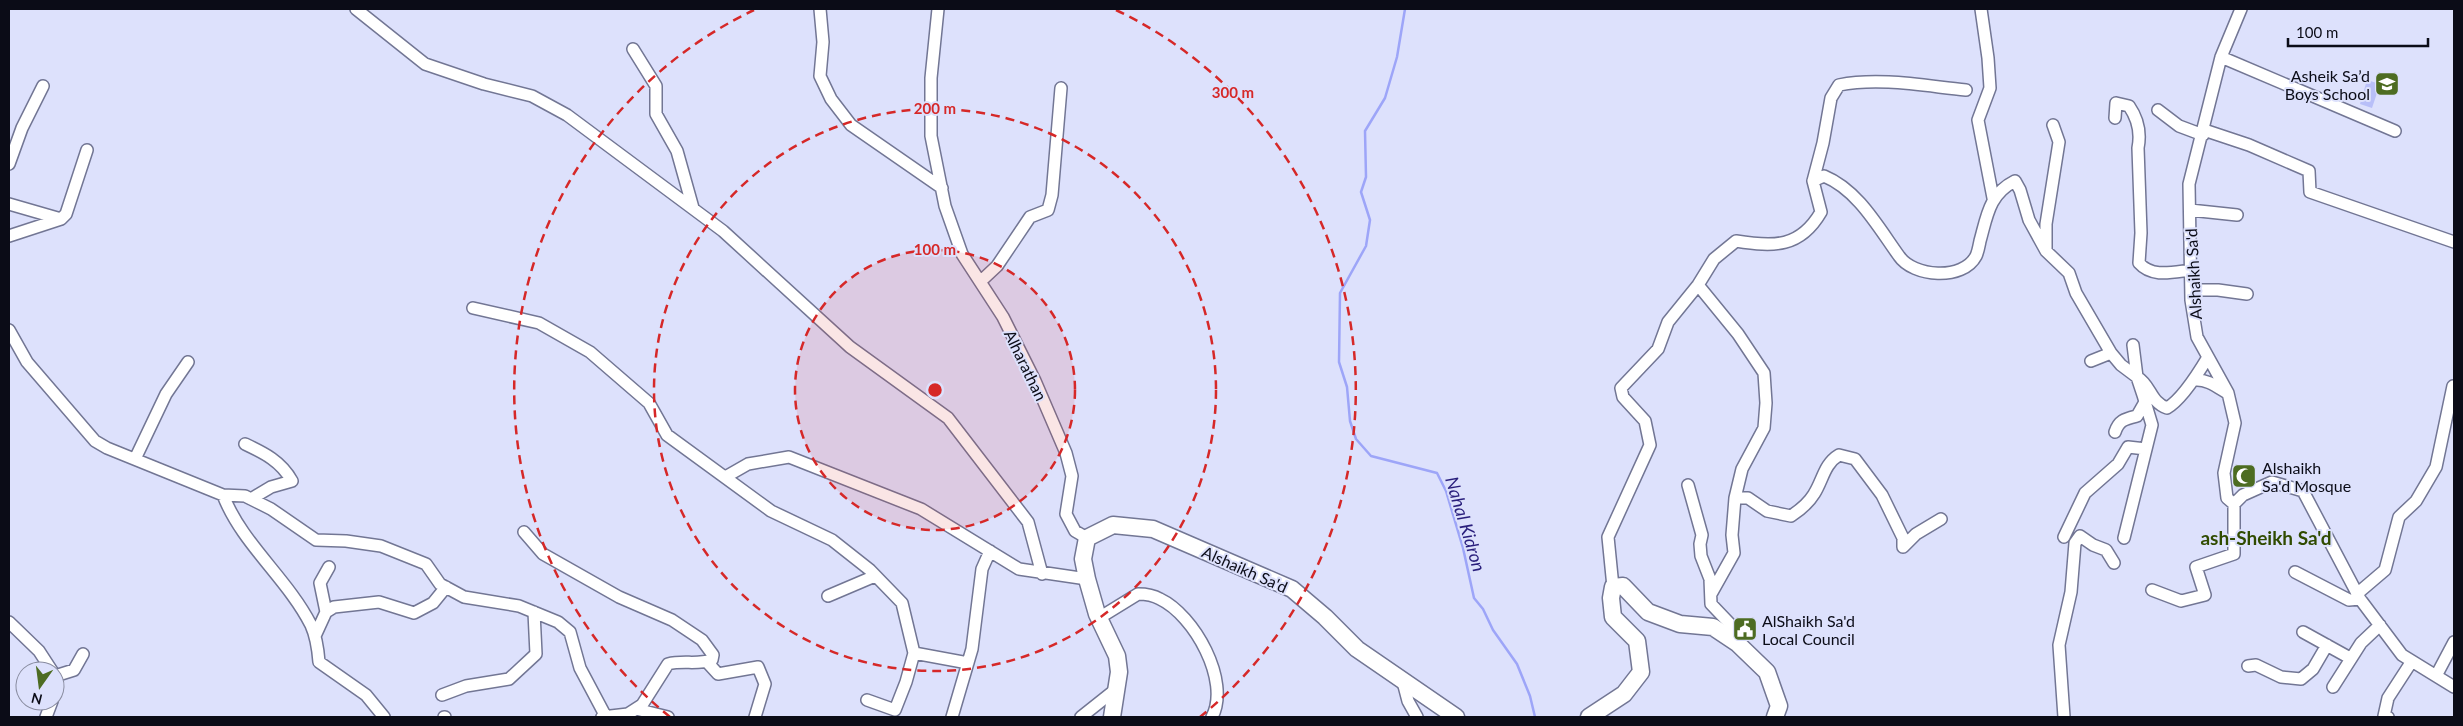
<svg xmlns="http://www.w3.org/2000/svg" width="2463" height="726" font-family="Lato,sans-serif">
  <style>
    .green { fill: #b8bff8 }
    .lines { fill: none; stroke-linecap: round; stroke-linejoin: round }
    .stream { stroke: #9da5f8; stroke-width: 2.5 }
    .street-casing { stroke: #727694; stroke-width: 14 }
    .secondary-casing { stroke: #727694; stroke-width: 19 }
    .street { stroke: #fff; stroke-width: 11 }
    .secondary { stroke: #fff; stroke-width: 16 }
    .ring { fill: none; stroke: #d62828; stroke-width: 2.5; stroke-dasharray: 9 6 }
    .labels { text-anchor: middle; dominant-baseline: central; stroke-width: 4; stroke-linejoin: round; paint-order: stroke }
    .poi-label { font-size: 16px; fill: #0b0c17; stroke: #dde1fc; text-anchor: start }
    .street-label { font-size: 16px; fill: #0b0c17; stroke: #dde1fc }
    .water-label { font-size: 18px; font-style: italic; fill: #291e7c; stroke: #dde1fc }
    .quarter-label { font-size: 19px; font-weight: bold; fill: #304b00; stroke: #dde1fc }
    .centre { fill: #d62828; stroke: #dde1fc; stroke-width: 2.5 }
    .ring-label { font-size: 15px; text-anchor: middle; font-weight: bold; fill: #d62828; stroke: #dde1fc; stroke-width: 4; stroke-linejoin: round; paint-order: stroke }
  </style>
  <rect width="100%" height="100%" fill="#dde1fc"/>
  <path class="green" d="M 2367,80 L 2380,84 L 2372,108 L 2360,104 Z"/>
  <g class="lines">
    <path class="stream" d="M 1405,9 L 1397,57 L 1385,98 L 1365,131 L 1366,177 L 1361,192 L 1370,220 L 1366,246 L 1340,293 L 1339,362 L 1347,387 L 1350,421 L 1356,439 L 1371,456 L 1437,473 L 1446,491 L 1463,548 L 1474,598 L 1483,609 L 1493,630 L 1517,664 L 1530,696 L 1535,717"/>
    <defs>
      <path id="street" d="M 356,9 L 425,64 L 484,84 L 532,96 L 567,115 L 723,231 L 850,347 L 948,418 L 1028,522 L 1042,574
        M 820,9 L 823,42 L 820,76 L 831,99 L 851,125 L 942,188
        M 938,9 L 931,78 L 931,136 L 945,206 L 962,254 L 1003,317 L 1035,381 L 1066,453 L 1072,476 L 1066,514 L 1075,531 L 1087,538
        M 1981,9 L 1988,58 L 1990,88 L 1978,120 L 1993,198
        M 2241,9 L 2221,57 L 2189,184 L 2191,300 L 2197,337 L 2228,393 L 2235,423 L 2224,473 L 2227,498 L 2234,504 L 2243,495 L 2272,482 L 2303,491 L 2360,599 L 2402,655 L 2454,687
        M 633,49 L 656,86 L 656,114 L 677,151 L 693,208
        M 2221,57 L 2395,131
        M 2158,110 L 2179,126 L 2203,135
        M 2115,118 L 2116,103 L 2129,106 C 2138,119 2141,133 2138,148 L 2141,233 L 2139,263 C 2152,278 2173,272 2191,270
        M 2204,130 L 2249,145 L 2309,171 L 2310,192 L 2454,242
        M 9,164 L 22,128 L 43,86
        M 1813,181 L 1823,143 L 1831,98 L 1839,85 C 1880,77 1925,86 1966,90
        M 9,204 L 61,219
        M 2190,210 L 2237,215
        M 9,236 L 61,219 L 66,214 L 87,150
        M 2046,250 L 2046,224 L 2059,142 L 2053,125
        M 981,281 L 997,266 L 1030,217 L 1048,210 L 1052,195 L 1061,88
        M 1698,285 L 1738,334 L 1764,373 L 1766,403 L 1764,428 L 1742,469 L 1735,498 L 1732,535 L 1734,553 L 1711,594
        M 2191,290 L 2218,290 L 2247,294
        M 473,308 L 539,323 L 590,352 L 649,403 L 667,435 L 771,511 L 832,540 L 870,570 L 902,603 L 914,653 L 968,663
        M 9,330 L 27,362 L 95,441 L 107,448 L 223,495 L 245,496 L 271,509 L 316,540 L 346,541 L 381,546 L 426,564 L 440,584 L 464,597 L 519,606 L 558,622 L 570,632 L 580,668 L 605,715
        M 2133,345 L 2137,377 C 2151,385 2150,402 2167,408 C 2181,400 2199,372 2208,357
        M 2091,361 L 2111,353
        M 2195,380 C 2207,379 2217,387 2227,393
        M 2115,432 C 2119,420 2125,419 2137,416 L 2145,402
        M 245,444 C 264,453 281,461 292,481 L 271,487 L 251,499
        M 135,459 L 166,394 L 188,362
        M 727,476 L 748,464 L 789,457 L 921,509 L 1019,569 L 1087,579
        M 1688,485 L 1702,535 L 1700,544 L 1701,556 L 1710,579 L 1711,604 L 1732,626 L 1737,643
        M 223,495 C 242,544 287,578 311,625 C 316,636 318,649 319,662 L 366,695 L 384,717
        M 1735,498 L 1748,498 L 1767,511 L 1791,516 C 1800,510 1808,504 1814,494 C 1823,480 1824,464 1839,455 L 1855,459 L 1882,495 L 1903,538 L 1903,547 L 1916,534 L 1941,519
        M 524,532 L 543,554 L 619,597 L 672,620 L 702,640 L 713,655 L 712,660 C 697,665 683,660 668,664 L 642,705 L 628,714 L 602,717
        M 2064,537 L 2085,493 L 2118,464 L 2128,447 L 2146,449
        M 2295,572 L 2349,600 L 2360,599
        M 1613,587 L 1608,537 L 1650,445 L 1645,421 L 1623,397 L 1621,388 L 1658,349 L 1668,322 L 1698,285 L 1714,259 L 1736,241 C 1774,247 1800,248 1821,212 L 1813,181 L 1824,176 C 1858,190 1878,227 1899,256 C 1913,277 1963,281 1976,256 C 1978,252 1979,246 1980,241 C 1987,216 1989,194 2015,181 L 2020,190 L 2029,220 L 2046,251 L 2069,273 L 2076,293 L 2111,353 L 2121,365 L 2137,377 L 2143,395 L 2152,425 L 2124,538
        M 2152,590 L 2181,601 L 2205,595 L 2196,567 L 2234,554 L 2234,504
        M 2358,593 L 2385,570 L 2399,517 L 2416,501 L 2436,467 L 2453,386
        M 828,596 L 875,576
        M 326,612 L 320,583 L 329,567
        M 1099,618 L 1138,594 C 1146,594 1153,595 1160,599 C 1194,615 1231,681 1212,717
        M 9,622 L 39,651 L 52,671
        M 2303,632 L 2350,658
        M 315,636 L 326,612 L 334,607 L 379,602 L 414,613 L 433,603 L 446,587
        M 707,662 L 718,674 L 758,667 L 765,684 L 755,717
        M 2248,666 L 2256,665 L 2281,677 L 2301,679 L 2313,669 L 2327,645
        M 55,676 L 74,670 L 83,654
        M 2436,676 L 2454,642
        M 1402,678 L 1408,701 L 1417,717
        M 2333,687 L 2361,643 L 2380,625
        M 442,695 L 466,686 L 509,679 L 536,654 L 534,612
        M 867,700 L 895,710 L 906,682 L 914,653
        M 636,709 L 668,717
        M 46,717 L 52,701
        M 444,717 L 445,717
        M 952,717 L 972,649 L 982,569 L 990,551
        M 1081,717 L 1115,690
        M 2064,717 L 2059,645 L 2071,592 L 2075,543 L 2080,536 L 2093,545 L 2106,550 L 2114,563
        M 2388,717 L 2384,716 L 2388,698 L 2412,661"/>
      <path id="secondary" d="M 1112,717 L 1119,672 L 1117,656 L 1097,614 L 1087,579 L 1083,559 L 1087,538 L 1113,525 L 1153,529 L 1292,589 L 1325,617 L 1357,649 L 1456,717
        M 1589,717 L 1624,694 L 1641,672 L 1637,641 L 1613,617 L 1611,598 L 1613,587 L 1623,586 L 1648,612 L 1680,624 L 1713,627 L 1737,643 L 1767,672 L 1779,706 L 1775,717"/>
    </defs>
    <use href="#street" class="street-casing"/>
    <use href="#secondary" class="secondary-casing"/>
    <use href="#street" class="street"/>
    <use href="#secondary" class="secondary"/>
  </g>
  <circle cx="935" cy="390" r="140" fill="#d62828" fill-opacity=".12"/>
  <g class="ring">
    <circle cx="935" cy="390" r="140"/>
    <circle cx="935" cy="390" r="281"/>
    <path d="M670 717A421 421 0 0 1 754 10M1116 10A421 421 0 0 1 1200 717"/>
  </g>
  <defs>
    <symbol id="school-square" viewBox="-11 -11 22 22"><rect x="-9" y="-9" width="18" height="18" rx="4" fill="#4d6c22" stroke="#dde1fc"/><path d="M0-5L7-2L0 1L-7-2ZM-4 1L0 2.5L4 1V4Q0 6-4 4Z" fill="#fff"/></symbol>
    <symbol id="mosque-square" viewBox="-11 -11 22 22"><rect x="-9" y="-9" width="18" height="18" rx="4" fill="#4d6c22" stroke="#dde1fc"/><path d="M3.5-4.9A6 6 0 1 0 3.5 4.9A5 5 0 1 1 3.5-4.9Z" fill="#fff"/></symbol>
    <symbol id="civic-square" viewBox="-11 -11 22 22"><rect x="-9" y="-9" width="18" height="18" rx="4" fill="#4d6c22" stroke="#dde1fc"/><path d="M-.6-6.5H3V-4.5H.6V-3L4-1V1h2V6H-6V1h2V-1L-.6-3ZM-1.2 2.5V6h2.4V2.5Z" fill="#fff"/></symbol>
  </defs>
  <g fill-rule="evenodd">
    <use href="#school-square" x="2373" y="70" width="28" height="28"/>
    <use href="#mosque-square" x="2230" y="462" width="28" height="28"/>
    <use href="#civic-square" x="1731" y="615" width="28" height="28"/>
  </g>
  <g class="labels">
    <g class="poi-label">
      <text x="2370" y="75" text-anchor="end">Asheik Sa’d<tspan x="2370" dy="18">Boys School</tspan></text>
      <text x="2262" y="467">Alshaikh<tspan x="2262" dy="18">Sa'd Mosque</tspan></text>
      <text x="1762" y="620">AlShaikh Sa'd<tspan x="1762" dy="18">Local Council</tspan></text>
    </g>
    <g class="street-label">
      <text transform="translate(2193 274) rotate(-93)">Alshaikh Sa'd</text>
      <text transform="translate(1026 365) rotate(64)">Alharathan</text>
      <text transform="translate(1245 569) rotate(24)">Alshaikh Sa'd</text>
    </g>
    <g class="water-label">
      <text transform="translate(1466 524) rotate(73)">Nahal Kidron</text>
    </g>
    <g class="quarter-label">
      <text x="2266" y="537">ash-Sheikh Sa'd</text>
    </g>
  </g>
  <circle cx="935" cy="390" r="8" class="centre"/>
  <g class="ring-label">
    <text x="1233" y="98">300 m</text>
    <text x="935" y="114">200 m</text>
    <text x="935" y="255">100 m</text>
  </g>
  <rect width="2463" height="726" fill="none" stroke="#0b0c17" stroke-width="20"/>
  <g transform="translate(40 686) rotate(194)"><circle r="24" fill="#dde1fc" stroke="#898ca0"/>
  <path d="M0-4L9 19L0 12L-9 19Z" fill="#4d6c22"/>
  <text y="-8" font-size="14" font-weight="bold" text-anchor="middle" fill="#0b0c17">N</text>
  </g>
  <path d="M2288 38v8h140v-8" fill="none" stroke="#0b0c17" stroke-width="2.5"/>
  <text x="2296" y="38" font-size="15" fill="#0b0c17" stroke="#dde1fc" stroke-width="4" paint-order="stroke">100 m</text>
</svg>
